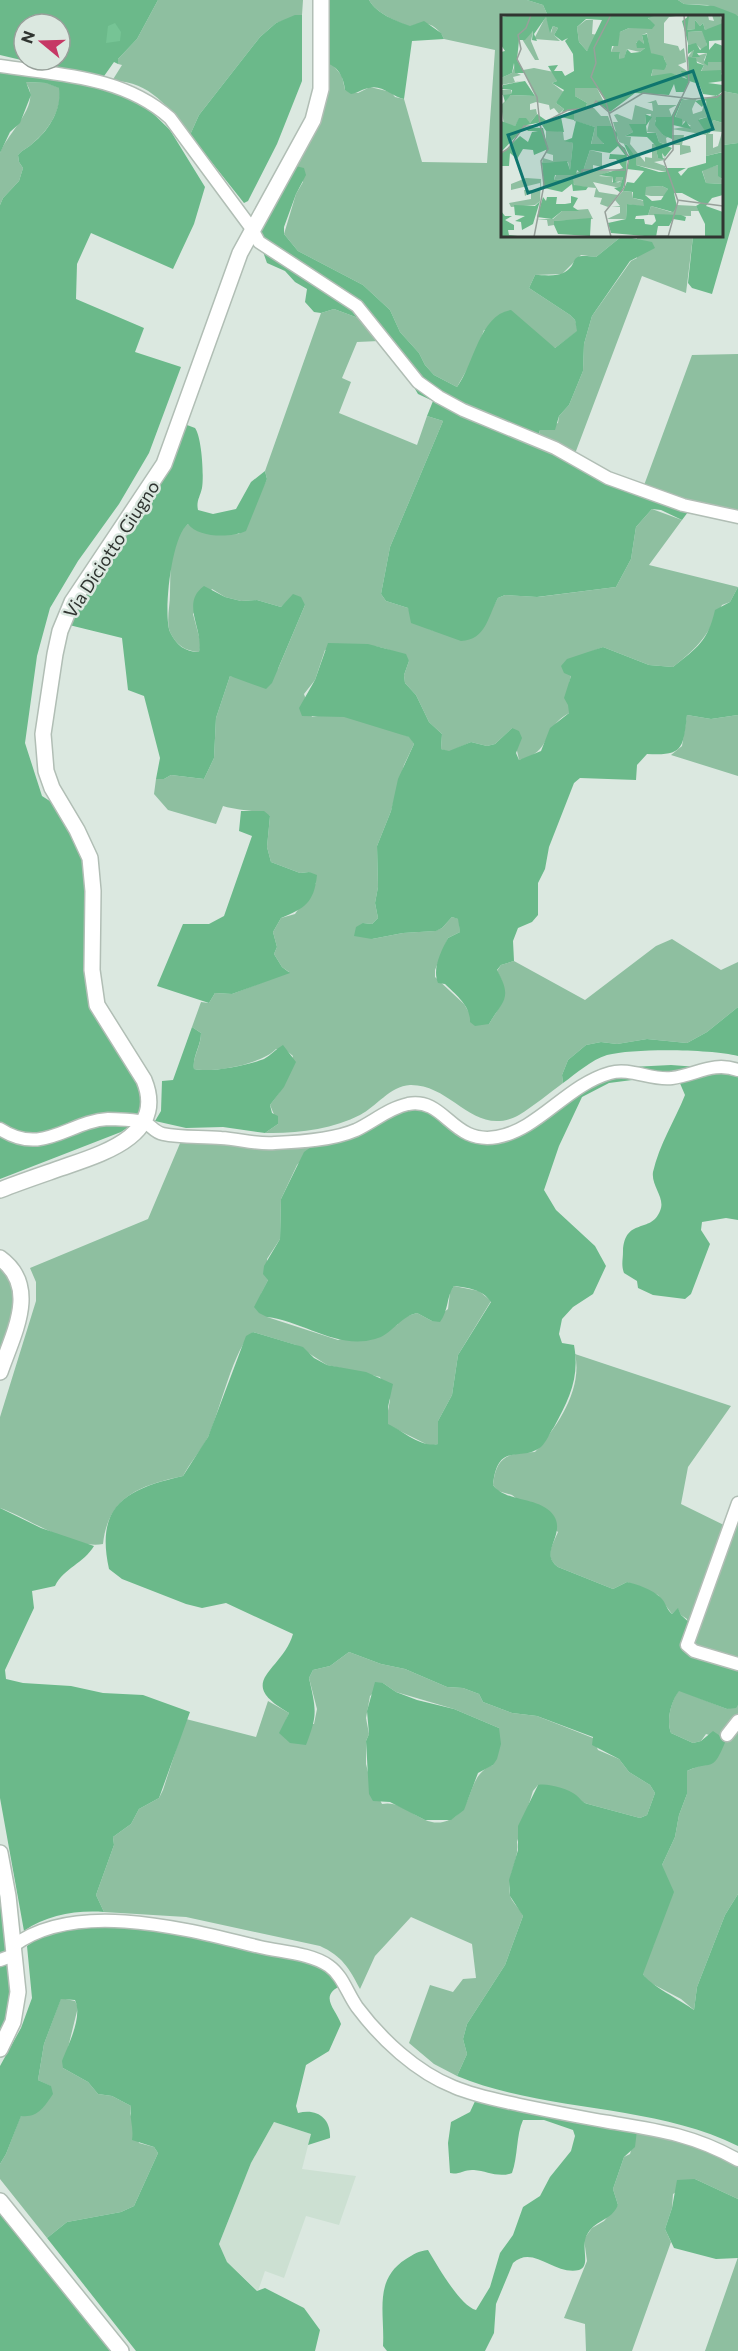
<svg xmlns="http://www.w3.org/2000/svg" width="738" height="2351" font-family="Commissioner,sans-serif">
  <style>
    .built { fill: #cce0d2 }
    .green { fill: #8ebfa0; fill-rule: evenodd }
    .forest { fill: #6bb98a; fill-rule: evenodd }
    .water { fill: #76c495 }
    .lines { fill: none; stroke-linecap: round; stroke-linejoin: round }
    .minor-casing { stroke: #b1beb5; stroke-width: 15 }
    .major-casing { stroke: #b1beb5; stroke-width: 18 }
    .minor { stroke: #fff; stroke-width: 12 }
    .major { stroke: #fff; stroke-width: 15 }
    .labels { text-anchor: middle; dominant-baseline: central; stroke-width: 5; stroke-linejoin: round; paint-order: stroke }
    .street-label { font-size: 18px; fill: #303531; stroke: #dbe8e0 }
    .inset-road { fill: none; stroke: #97a09a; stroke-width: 1.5 }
    .view { fill: #0f766e; fill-opacity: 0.15; stroke: #0f766e; stroke-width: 3 }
    .inset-edge { fill: none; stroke: #303531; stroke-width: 3 }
  </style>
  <rect width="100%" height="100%" fill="#dbe8e0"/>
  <path class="built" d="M 274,2122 L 311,2134 L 302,2169 L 356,2176 L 339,2225 L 306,2216 L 284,2278 L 265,2271 L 258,2291 L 227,2262 L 219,2244 L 251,2163 Z"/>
  <path class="green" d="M 158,0 L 303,0 L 302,15 L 276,23 L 260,37 L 199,115 L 190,135 C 169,108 149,80 112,81 L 122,65 L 118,64 L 118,59 L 137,39 Z
    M 369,0 L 527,0 L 543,5 L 548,16 L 502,16 L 502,236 L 622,236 L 596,257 L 581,255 L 562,274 L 535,275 L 529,288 L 570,315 L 575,320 L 578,331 L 555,348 L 484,330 L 474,357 L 457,387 L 434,375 L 425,365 L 419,353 L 400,332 L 390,310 L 363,285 L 298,251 L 284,234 L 296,194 L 303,182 L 291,165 L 325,63 L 332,64 L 342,76 L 345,90 L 358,93 L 370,87 L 391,92 L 395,97 L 404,99 L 422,162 L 487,163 L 495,50 L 444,39 C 438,25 424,19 410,27 C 396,21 377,14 369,0 Z
    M 678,0 L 738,0 L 738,16 L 707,5 L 684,4 Z
    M 25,82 L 47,83 L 60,88 C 62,109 49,130 33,143 C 28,148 23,149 18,155 L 19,162 L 23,168 L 19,181 L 3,198 L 0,205 C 0,192 0,164 0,153 C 7,133 44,103 25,82 Z
    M 722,91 L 738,94 L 738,143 L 723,145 L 722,149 Z
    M 631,236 L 693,236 L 686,293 L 642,276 L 573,459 L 538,437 L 540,430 L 558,423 L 559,416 L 569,405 L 583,371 L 584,344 L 592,316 L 631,261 L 637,258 L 637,238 Z
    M 334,309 L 361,319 L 379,341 L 357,342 L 342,378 L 351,382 L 339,413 L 417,445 L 427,416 L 443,421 L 390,547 L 381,594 L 386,601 L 408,608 C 413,619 424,629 436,631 L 494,605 L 498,598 L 505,595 L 538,597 L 616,587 L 631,559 L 636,527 L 652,509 L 682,520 L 649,565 L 738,587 L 730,602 L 722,605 C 706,637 701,645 673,667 L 649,665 L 603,647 L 575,658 L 569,684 L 569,713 C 541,728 553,753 519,760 L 512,728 L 495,744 L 487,746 L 471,742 L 449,752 L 441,749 L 442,734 L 429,722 L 416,695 L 405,683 L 404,675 L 409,661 C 379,640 359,645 325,650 L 315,680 L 304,694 L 312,717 C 343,710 380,726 410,737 L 414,744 L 404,765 L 391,811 L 377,846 L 378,887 L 375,903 L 378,918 L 372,924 L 363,923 L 372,939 L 403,933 L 435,931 L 442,928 L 452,917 L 459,919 L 460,932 L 448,938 L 435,970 L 435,977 L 464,1004 L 471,1016 L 489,1024 C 501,1004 511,995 497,971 L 501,965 L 514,961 L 585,1000 L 656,946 L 672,939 L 721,970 L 738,962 L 738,1007 L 707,1032 L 687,1043 L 647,1039 L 617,1044 L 601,1042 L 586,1045 L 568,1060 L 562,1075 L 563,1083 C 549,1093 534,1106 519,1115 C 474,1139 453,1084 410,1085 C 390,1086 376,1107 360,1115 C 333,1129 295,1134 265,1133 L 278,1124 L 270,1105 L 279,1093 L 293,1056 L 287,1051 L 276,1049 C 262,1064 214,1073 194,1069 C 192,1057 201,1047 201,1033 L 192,1027 L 201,1002 L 209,1003 L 215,993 L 232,994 L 289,972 L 282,967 L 274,954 L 277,947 L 273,932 L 281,918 L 295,914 L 316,883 L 309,872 L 300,873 L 271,862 L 267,847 L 270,816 C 254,809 239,811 223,806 L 216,824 L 168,810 L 154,794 L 156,779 L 164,779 L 171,775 L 204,779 L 214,758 L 216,718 L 230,676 L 237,677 L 278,669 L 305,605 L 288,601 L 281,607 L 257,600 L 241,601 L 225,597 L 212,589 L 193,614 L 201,644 L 199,652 C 185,651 176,645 170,632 C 166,621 170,606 170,594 C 171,573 168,538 188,524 L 215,535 L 239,534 L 267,479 L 265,471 L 321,313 Z
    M 738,354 L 738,514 L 643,488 L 692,355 Z
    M 687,715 L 711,719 L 738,715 L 738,776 L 671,755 L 682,746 Z
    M 181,1141 L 318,1142 L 297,1165 L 281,1199 L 280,1239 L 267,1259 L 268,1280 L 261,1294 L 267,1317 L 338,1340 L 397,1325 L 401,1318 L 417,1313 L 432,1321 L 448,1309 L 450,1292 L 454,1286 L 479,1291 L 491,1301 L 458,1355 L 452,1395 L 438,1421 L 438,1444 L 430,1446 L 388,1425 L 387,1416 L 390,1400 L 380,1377 L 327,1365 L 296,1345 L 253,1332 C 234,1346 219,1414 208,1437 C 201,1451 190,1462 183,1476 C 141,1485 108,1496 103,1544 C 73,1550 29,1518 0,1508 L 0,1417 L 36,1301 L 36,1282 L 30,1268 L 148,1219 Z
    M 0,1261 L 20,1285 L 0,1361 Z
    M 575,1354 L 731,1406 L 688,1467 L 681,1504 L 730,1528 L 738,1507 L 738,1668 L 692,1652 L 687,1619 L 681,1615 L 678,1609 L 672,1614 L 658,1595 L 627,1582 L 613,1589 L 558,1567 C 544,1557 552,1546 558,1532 L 512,1495 L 498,1491 L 493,1485 C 496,1456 508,1453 535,1452 C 557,1427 583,1389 575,1354 Z
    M 349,1652 L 381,1664 L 405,1669 L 447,1687 L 463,1688 L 479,1694 L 483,1702 L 512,1713 L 537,1716 L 593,1738 L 598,1750 L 619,1759 L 629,1772 L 650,1785 L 655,1793 L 647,1815 L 640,1818 L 588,1804 L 538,1785 L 533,1791 L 517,1842 C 520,1859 506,1876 510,1895 C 511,1902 520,1908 523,1916 L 505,1965 L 467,2024 L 463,2039 L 467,2054 L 457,2076 L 434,2064 L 409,2043 L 430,1985 L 453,1992 L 463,1979 L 476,1978 L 472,1944 L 411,1917 L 375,1956 L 360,1989 C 349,1968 342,1956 320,1946 L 186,1917 L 104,1912 L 96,1895 L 114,1845 L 113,1837 L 131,1824 L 139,1809 L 159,1798 L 163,1790 L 186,1719 L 256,1737 L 268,1701 L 289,1713 L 286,1720 L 314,1724 L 317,1709 L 309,1678 L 313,1670 L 330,1666 ZM 383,1683 L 396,1692 L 454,1709 L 499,1728 L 493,1765 C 464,1775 477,1814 443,1822 C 421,1827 404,1799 382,1804 L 370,1780 L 366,1764 L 366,1741 L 369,1734 L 366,1718 L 370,1696 Z
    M 679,1690 L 727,1709 L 738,1705 L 738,1894 L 725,1915 L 697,1987 L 694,2010 L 681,1999 L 647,1981 L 643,1974 L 643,1966 L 654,1944 L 662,1865 L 675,1837 L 679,1815 L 687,1794 L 687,1771 C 710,1760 715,1768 725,1740 L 706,1734 L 701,1741 L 693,1743 L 671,1733 C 666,1721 671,1701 679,1690 Z
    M 61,1998 L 75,2001 L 78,2007 L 63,2068 L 88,2082 L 98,2094 L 112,2096 L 131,2106 L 130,2113 L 139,2143 L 154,2147 L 158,2153 L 134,2206 L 121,2212 L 67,2222 L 47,2238 L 0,2179 L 0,2164 L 6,2154 L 21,2115 L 50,2086 L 38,2080 L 44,2044 Z
    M 637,2130 L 695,2142 L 738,2161 L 738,2199 L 695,2179 L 673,2194 L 672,2208 L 665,2229 L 671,2242 L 632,2351 L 586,2351 L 585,2324 L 564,2318 L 587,2261 L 584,2239 L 592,2228 L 604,2221 L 618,2205 L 613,2189 L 624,2157 L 630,2154 Z
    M 738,2257 L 738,2351 L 705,2351 Z"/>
  <path class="forest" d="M 0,0 L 158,0 L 137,39 L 118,59 L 118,64 L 114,62 L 102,79 L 0,55 ZM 24,24 L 60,24 L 60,60 L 24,60 Z
    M 325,0 L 369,0 C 377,14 396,21 410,26 L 424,21 L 441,33 L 444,39 L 412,41 L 404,99 C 393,97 381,84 369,88 C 362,89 358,93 351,94 L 345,90 C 344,78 338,65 325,63 Z
    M 527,0 L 678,0 L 684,4 L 714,6 L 735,14 L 738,16 L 738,94 L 722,91 L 722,16 L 548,16 L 543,5 Z
    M 295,15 L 302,15 L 302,81 L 277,144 L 248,201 L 244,203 L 190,135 L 199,115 L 260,37 L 276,23 Z
    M 0,68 L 110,86 L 135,96 L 170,130 L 205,187 L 194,224 L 173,269 L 91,233 L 77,264 L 76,299 L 144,328 L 135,352 L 181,367 L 149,453 L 119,504 L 78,561 L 50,608 L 37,656 L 25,743 L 42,796 L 59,807 L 84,849 L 89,977 L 133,1060 L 145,1106 L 133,1124 L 121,1132 L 0,1179 L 0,205 L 3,198 L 19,181 L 23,168 L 19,162 L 18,155 C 23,149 28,148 33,143 C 49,130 62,109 59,88 L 46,83 L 26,82 L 31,95 L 20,123 L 10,132 L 0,153 Z
    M 738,143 L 738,204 L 712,294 L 692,288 L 688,283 L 693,236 L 722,236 L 722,149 L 723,145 Z
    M 291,165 L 304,168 L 306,175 L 296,194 L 284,227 L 284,234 L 298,251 L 363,285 L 390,310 L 400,332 L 419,353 L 425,365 L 434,375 L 457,387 C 474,364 480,314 511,310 L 555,348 L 577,331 L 575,320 L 570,315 L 529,288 L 535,275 C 544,275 557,277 565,272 C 581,263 565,253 596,257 L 622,236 L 652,242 L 655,248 L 630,261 L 592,316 L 584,344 L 583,371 L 569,405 L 559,416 L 555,430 L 540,430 L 538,436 L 586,466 L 688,500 L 688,512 L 682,520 L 661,510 L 652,509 L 636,527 L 631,559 L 616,587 L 537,597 L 505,595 L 498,598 C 488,616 486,640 461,641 L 411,623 L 408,608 L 386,601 L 381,594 L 390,547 L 443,421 L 427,416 L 433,401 L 418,394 L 392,350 L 361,319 L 334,309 L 321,313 L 314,312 L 305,302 L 307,289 L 295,282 L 285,271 L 267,263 L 256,232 Z
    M 187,425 L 195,428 C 202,438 204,476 202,488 C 200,497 196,501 198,510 L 213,514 L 236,509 L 251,482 L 265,471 L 267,479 L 246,531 C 231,538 198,538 188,524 C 171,536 163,615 170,632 C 176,645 185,652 199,652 C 204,630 180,603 204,586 L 225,597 L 241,601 L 257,600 L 281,607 L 293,594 L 301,597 L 305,605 L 272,683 L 266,689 L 230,676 L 216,718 L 214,758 L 204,779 L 171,775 L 164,779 L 156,779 L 160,758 L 144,696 L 128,690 L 122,638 L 61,623 Z
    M 738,587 L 738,715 L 711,719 L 687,715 C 683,749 683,756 647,754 L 637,765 L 636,780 L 580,778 L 574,783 L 549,847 L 545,869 L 538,883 L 538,915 L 532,922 L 518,928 L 513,941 L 514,961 L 501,965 L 497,970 C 513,999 503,1000 489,1024 L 475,1026 L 470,1022 C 471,1006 455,994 445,984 L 438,983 C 432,969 441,951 448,938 L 460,932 L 458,919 L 452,917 L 442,928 L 436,931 L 403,933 L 372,939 L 354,936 L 356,927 L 363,923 L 372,924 L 378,918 L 375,903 L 378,887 L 377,846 L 391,811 L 398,779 L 414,744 L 409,737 L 344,717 L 302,716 L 299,708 L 315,680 L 328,643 L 368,644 L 406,654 L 409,661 L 404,675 L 405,683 L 416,695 L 429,722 L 442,734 L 441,749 L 449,751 L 471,742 L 487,746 L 495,744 L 512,728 L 519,731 L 522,738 L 516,753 L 519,760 L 541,751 L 550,728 L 569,713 L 568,705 L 564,698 L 571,676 L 564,673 L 561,666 L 567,659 L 603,647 L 649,665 L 673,667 C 697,648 708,641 715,610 L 730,602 Z
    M 241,811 L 264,811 L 270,816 L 267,847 L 271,862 L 300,873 L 309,872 L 317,875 C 314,903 305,908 281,918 L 273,932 L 277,947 L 274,954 L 282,967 L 290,973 L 232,994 L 215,993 L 209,1003 L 157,986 L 183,924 L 209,924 L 224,916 L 252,836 L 239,831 Z
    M 738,1007 L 738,1056 C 711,1049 634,1048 607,1055 C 591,1060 577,1073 563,1083 L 562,1075 L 568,1060 L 586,1045 L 601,1042 L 617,1044 L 647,1039 L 687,1043 L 707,1032 Z
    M 192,1027 L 201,1033 C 201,1046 192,1057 194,1069 C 211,1073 248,1065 264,1059 C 271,1055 276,1049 283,1045 L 296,1062 L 284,1087 L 270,1105 L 272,1113 L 278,1116 L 278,1124 L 265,1133 L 223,1127 L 186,1128 L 155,1121 L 161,1111 L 162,1081 L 173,1080 Z
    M 671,1065 L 738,1070 L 738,1220 L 726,1218 L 702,1222 L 701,1230 L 710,1244 L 691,1294 L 685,1299 L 653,1295 L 638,1288 L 637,1281 L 624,1273 C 621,1265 623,1260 623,1251 C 625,1217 651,1234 660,1211 C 666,1198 651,1186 653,1172 C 659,1145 675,1120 685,1095 L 679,1081 L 640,1079 L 609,1083 L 582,1097 L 559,1146 L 544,1190 L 556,1210 L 595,1246 L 606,1266 L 593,1294 L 573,1307 L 562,1319 L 559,1334 L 562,1343 L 574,1345 C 580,1378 569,1399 554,1427 C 549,1434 547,1441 541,1447 C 520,1463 498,1440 493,1485 C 506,1503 541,1496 554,1516 C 566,1535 538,1553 558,1567 L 613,1589 L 627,1582 C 637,1584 653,1590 660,1597 C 666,1602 666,1609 672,1614 L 678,1608 L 681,1615 L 692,1625 L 685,1645 L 738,1668 L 738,1705 L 736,1708 L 727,1709 L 679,1691 C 671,1701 666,1721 671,1733 L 693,1743 L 701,1741 L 713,1731 L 726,1740 C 712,1775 713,1759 687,1771 L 687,1794 L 679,1815 L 675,1837 L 662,1865 L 674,1892 L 643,1974 C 648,1984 682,2001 694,2010 L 697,1987 L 725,1915 L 738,1894 L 738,2146 C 651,2103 547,2113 457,2076 L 467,2054 L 463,2039 L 467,2024 L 505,1965 L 523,1916 L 510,1896 L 509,1880 L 518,1850 L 518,1826 L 538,1785 C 548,1783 568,1789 576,1795 C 581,1799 581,1802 588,1804 L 640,1818 L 647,1815 L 655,1793 L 650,1785 L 629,1772 L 619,1759 L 592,1745 L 593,1737 L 537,1716 L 512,1713 L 483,1702 L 479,1694 L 463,1688 L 447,1687 L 405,1669 L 381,1664 L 349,1652 L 330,1666 L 313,1670 L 309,1678 C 316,1710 318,1714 306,1745 L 290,1743 L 279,1733 L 289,1713 C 233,1681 282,1672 293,1634 L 226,1603 L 202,1608 L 186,1604 L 122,1579 L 109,1569 C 95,1505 126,1489 183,1476 L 208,1437 L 246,1336 L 253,1332 L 303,1347 L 314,1358 L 327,1365 L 366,1372 L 393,1384 L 388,1407 L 388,1424 C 403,1431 421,1448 438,1444 L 438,1421 L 452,1395 L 458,1355 L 491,1302 C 482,1289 469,1288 454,1286 C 446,1297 449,1310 440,1322 L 432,1321 L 417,1313 C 399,1317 392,1335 375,1339 C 337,1350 303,1321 267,1317 L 259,1313 L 254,1307 L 268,1280 L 263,1274 L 264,1266 L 280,1239 L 281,1199 L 304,1152 L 318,1142 L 353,1132 L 399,1102 L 443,1109 L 473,1131 L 505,1133 L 611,1068 Z
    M 0,1508 L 41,1528 L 94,1546 C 84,1563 64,1568 55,1586 L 32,1591 L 34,1608 L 5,1670 L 6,1679 L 23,1683 L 71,1686 L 103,1693 L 143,1695 L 190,1712 L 159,1798 L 139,1809 L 131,1824 L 113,1837 L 114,1845 L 96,1895 L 104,1912 C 76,1910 47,1915 24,1931 L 0,1798 Z
    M 375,1682 L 383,1683 L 396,1692 L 417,1700 L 454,1709 L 499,1728 L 501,1744 L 497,1759 L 493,1765 L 478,1773 L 464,1810 L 451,1820 L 425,1820 L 390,1802 L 373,1801 L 369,1794 L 366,1741 L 369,1734 L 367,1711 Z
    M 0,1886 L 12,2008 L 0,2033 Z
    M 79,1925 L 152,1927 L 315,1959 L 343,1985 C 317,1995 336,2009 341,2024 L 329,2051 L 306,2065 L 296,2106 L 298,2113 C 317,2108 331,2118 330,2138 L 308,2145 L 311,2134 L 274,2122 L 251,2163 L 219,2244 L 227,2262 L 257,2291 L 265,2288 L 304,2308 L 320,2330 L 315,2351 L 136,2351 L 47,2238 L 67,2222 L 121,2212 L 134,2206 L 158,2153 L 154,2147 L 132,2140 C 134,2127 129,2119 131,2106 L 112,2096 L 98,2094 L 88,2082 L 63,2068 L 62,2061 C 68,2045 83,2017 75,2000 L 61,1999 L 44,2044 L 38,2080 L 51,2086 L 53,2094 C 44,2107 38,2118 21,2116 L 6,2154 L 0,2164 L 0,2066 L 21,2028 L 32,1998 L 27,1946 L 43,1934 Z
    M 477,2097 L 637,2130 L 635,2147 L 624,2157 L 613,2189 L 618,2205 C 611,2221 597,2219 588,2233 C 579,2245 592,2266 579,2270 C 555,2276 533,2244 513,2263 L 496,2304 L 494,2333 L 485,2351 L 387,2351 L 383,2346 C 385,2313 373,2280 406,2259 C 414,2254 418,2251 428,2250 C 437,2265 460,2306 476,2310 L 490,2287 L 500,2253 L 513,2235 L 523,2207 L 540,2196 L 550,2177 L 571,2151 L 575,2136 L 573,2130 L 544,2120 L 523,2120 C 516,2135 518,2157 512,2173 C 498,2178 487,2171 474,2170 C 465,2169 459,2175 450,2173 L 448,2143 L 451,2122 L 470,2112 Z
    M 695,2179 L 738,2199 L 738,2258 L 716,2259 L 674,2248 L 665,2229 L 672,2208 L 677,2180 Z
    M 0,2206 L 116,2351 L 0,2351 Z"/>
  <path class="water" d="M 115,23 L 121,32 L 120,41 L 106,43 L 108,26 Z"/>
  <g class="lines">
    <defs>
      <path id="minor" d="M 0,66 C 60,75 123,76 170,118 L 252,229 L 259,242 L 357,306 L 418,382 L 439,397 L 463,410 L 555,448 L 608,478 L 683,505 L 738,517
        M 0,1129 C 43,1157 69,1121 108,1119 C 114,1119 138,1120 144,1122 C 151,1125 154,1132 163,1134 C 182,1138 202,1136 221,1138 C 239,1139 258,1145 275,1143 C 300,1142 333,1140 356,1130 C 373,1122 389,1108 408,1104 C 446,1097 451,1145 497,1137 C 538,1130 567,1085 610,1073 C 630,1067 652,1081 672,1078 C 696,1075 713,1061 738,1070
        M 738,1503 L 687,1645 L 694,1651 L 738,1664
        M 727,1735 L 738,1721
        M 13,1946 C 77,1898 189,1930 260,1947 C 281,1952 311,1953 329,1966 C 343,1976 347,1993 357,2007 C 381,2039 416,2072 454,2087 C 475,2096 498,2100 520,2105 C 549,2111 579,2117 609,2122 C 658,2130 694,2135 738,2160
        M 0,1960 L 14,1955"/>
      <path id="major" d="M 0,1190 C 20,1182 41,1175 61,1168 C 101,1154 167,1136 144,1080 L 97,1005 L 92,970 L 93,891 L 90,858 L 77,830 L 52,788 L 46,771 L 43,734 L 55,654 L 60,631 L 72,602 L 164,464 L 240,253 L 313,120 L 321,89 L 321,0
        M 0,1258 C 40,1287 13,1334 0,1372
        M 0,1853 L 8,1896 L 18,1992 L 13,2022 L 0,2049
        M 0,2201 L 121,2351"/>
    </defs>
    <use href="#minor" class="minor-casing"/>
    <use href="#major" class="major-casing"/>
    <use href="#minor" class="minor"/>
    <use href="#major" class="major"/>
  </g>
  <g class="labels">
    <g class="street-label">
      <text transform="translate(111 549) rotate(-57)">Via Diciotto Giugno</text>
    </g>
  </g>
  <g transform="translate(501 15)">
    <rect width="222" height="222" fill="#dbe8e0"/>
    <path d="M 156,0 L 182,0 L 168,2 L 163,8 L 163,28 L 177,31 L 179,36 L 183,33 L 185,47 L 177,50 L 186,56 L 179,56 L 186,63 L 171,59 L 150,62 L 152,54 L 166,51 L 163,43 L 149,38 L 146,18 L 141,20 L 143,29 L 135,27 L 137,33 L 144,33 L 139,37 L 126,34 L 123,44 L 118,44 L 119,37 L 110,37 L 119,17 L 128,13 L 152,13 L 147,2 ZM 186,0 L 207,0 L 208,5 L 213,6 L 211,0 L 219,0 L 222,8 L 219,13 L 204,15 L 202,8 L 199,11 L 194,5 L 194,14 L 186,15 ZM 45,1 L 50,18 L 52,11 L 57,13 L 53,20 L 59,26 L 33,24 ZM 85,5 L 92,5 L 91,19 L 97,20 L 86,36 L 78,27 L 76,12 ZM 32,16 L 30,26 L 38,45 L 34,45 L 21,24 ZM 202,16 L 206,30 L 201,35 L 195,29 L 187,30 L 187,17 ZM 192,35 L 195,37 L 192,42 L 206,38 L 203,45 L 207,51 L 207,47 L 221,47 L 222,58 L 200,57 L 203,50 L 187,42 ZM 15,47 L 14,57 L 20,60 L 12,62 L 14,67 L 22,66 L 0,70 L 0,63 L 11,58 ZM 33,53 L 53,57 L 56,66 L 51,68 L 64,78 L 55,88 L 63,94 L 58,99 L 53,93 L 49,95 L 48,90 L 35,87 L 29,89 L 29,95 L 35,94 L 36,99 L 29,108 L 19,103 L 14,111 L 3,110 L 0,90 L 10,80 L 0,80 L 0,75 L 10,75 L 10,80 L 34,81 L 22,55 ZM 73,72 L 96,73 L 103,87 L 85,93 L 86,88 L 74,81 ZM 196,83 L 191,94 L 192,99 L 201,96 L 204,85 L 206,102 L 198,104 L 206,119 L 212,119 L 212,133 L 217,131 L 221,117 L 210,116 L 212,105 L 222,108 L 222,144 L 221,144 L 221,137 L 205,141 L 205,120 L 171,114 L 190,111 L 183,106 L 181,110 L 181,105 L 174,103 L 181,85 ZM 155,85 L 157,90 L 176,90 L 168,94 L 171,102 L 157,102 L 154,106 L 162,120 L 169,121 L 165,123 L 166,130 L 158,127 L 155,118 L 146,117 L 150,99 L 144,99 L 145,109 L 129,109 L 132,117 L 124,121 L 130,122 L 129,129 L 144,147 L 144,142 L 151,143 L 151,129 L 154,129 L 157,143 L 163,143 L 162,137 L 164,145 L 153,147 L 164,151 L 165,157 L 135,150 L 126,130 L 118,127 L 112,107 L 117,107 L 113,100 L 116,99 L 131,105 L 134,90 L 152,96 L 151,88 L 146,88 ZM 93,93 L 100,101 L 107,101 L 111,112 L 96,112 L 103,130 L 90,130 L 94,112 L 73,106 L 73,95 ZM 51,115 L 62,117 L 63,125 L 72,128 L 69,156 L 67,147 L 41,148 L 42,143 L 52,146 L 52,140 L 45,138 L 45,116 ZM 171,120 L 183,120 L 181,130 L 189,131 L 190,137 L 179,140 L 179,130 L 172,130 ZM 89,135 L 101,138 L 101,152 L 92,150 L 92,155 L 110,156 L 98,161 L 112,162 L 111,167 L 117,168 L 120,166 L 114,166 L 114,162 L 122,162 L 119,173 L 92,167 L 98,177 L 117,180 L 107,192 L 99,189 L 101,183 L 93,182 L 95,173 L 74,171 L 70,164 L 53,165 L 55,160 L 72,160 L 83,153 ZM 217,150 L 222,169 L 205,168 L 201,155 ZM 25,163 L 40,164 L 39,186 L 34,190 L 10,192 L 8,188 L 30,184 L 30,177 L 24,181 L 23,175 L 39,175 L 39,168 L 10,175 L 10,169 ZM 144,172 L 161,171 L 167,174 L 164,181 L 150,181 L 144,180 ZM 122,176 L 131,177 L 132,183 L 143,186 L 143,192 L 126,189 L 125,204 L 106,204 L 119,198 L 119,192 L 110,192 L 119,191 L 114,185 ZM 176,190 L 195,191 L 198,196 L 190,196 L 190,201 L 147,200 L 150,191 L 170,197 ZM 87,194 L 92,204 L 53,206 L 53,210 L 47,211 L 46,205 L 35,204 L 52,204 L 61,196 Z" fill="#8ebfa0"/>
    <path d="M 12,0 L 156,0 L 147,3 L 154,10 L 151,14 L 128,13 L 119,17 L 117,31 L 111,31 L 110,37 L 119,37 L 118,44 L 123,43 L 126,34 L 130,38 L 139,37 L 144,33 L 136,33 L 135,28 L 138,25 L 143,29 L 141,20 L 146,19 L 150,38 L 162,41 L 166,50 L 163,55 L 152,54 L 150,61 L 170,58 L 186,64 L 179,56 L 186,56 L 188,61 L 187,42 L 195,43 L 196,48 L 203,50 L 200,56 L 220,55 L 222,66 L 207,68 L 222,70 L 222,76 L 216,81 L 202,79 L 198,69 L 188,66 L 183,77 L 175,77 L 173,69 L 168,80 L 134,78 L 109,97 L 95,86 L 104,85 L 96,73 L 74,73 L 74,81 L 86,88 L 85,93 L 61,97 L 63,94 L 55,88 L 63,75 L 51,68 L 56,66 L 47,51 L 57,50 L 53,56 L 61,56 L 64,61 L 73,56 L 72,39 L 64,26 L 67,23 L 61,26 L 53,20 L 57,13 L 52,11 L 49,18 L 45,2 L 33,19 L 36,26 L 31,25 L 32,16 L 24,25 L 18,25 L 16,45 L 24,58 L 14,58 L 13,48 L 11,58 L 0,63 L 0,37 L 4,36 L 0,30 L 0,2 ZM 85,4 L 101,5 L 86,36 L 78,27 L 76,12 ZM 188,1 L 186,15 L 194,14 L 194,5 L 199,11 L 202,8 L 204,15 L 222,8 L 222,25 L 208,26 L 208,35 L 214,28 L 222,31 L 222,53 L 221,47 L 207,47 L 207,51 L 203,48 L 206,38 L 196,38 L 199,42 L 191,42 L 193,35 L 187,39 L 187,30 L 195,28 L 199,35 L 206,30 L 201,16 L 187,17 L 187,28 L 181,6 ZM 24,66 L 34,81 L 10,80 L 4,87 L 2,80 L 10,79 L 11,75 L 1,74 L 2,70 ZM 222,79 L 222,108 L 212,105 L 209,118 L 206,119 L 197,105 L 206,102 L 205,85 L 201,92 L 194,86 ZM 187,83 L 181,85 L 174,102 L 181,104 L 181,110 L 185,106 L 190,114 L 172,110 L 171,124 L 162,120 L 154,110 L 155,102 L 170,102 L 179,84 ZM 73,95 L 73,105 L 60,102 L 63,117 L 45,116 L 41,110 ZM 36,99 L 46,106 L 26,110 L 0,137 L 0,106 L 14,111 L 18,103 L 25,103 L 29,108 ZM 144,99 L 151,102 L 145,111 L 146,118 L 155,118 L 158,127 L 171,133 L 164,142 L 161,138 L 162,144 L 157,143 L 154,130 L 146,122 L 124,121 L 132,117 L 128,109 L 145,109 ZM 75,106 L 94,112 L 90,129 L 103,129 L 96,121 L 96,111 L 110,111 L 116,118 L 117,128 L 124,133 L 126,138 L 125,165 L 120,178 L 113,173 L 119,172 L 122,162 L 115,162 L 114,166 L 120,167 L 112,168 L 112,162 L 98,160 L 122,153 L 115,144 L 108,144 L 109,139 L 124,140 L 117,131 L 109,138 L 89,135 L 81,159 L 76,155 L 75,160 L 54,160 L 53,165 L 72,164 L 73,170 L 87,172 L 85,175 L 72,176 L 71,169 L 61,177 L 43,173 L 41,148 L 66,146 L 69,155 L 72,128 L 63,126 L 71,123 ZM 23,112 L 42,113 L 47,134 L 33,140 L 32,135 L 22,134 L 16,144 L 9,138 L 8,151 L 0,151 L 0,139 L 19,121 L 27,127 L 31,117 L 37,116 L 27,116 ZM 123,129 L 126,130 L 135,143 L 135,150 L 158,157 L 165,157 L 164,153 L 185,153 L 177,157 L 180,161 L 187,153 L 205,148 L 205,141 L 222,137 L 222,164 L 217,161 L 217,150 L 201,156 L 205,168 L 222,169 L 222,180 L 211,183 L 205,191 L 222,197 L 222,222 L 204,222 L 204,209 L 195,191 L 200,188 L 181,178 L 173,178 L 176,192 L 172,197 L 150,191 L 147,200 L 135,201 L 134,204 L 143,204 L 144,209 L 151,210 L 155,206 L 153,199 L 180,200 L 185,202 L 184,206 L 172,204 L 168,211 L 157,211 L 155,222 L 110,218 L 107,208 L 125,204 L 126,189 L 143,191 L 142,185 L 132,183 L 132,177 L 122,176 L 126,167 L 133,168 L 143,156 L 126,154 L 129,142 ZM 145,172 L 161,171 L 167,174 L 160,185 L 151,186 L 144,180 ZM 70,181 L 77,183 L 72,192 L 78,196 L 61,196 L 51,204 L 36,202 L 42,182 L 45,186 L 46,182 L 56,182 L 55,189 L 64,189 L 70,188 ZM 39,186 L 32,209 L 21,215 L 20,207 L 14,206 L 24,201 L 14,200 L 13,190 L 34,191 ZM 0,196 L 4,201 L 11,201 L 4,205 L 13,210 L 13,215 L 7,215 L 8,220 L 25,222 L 0,222 ZM 90,203 L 89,221 L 57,219 L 53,210 L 53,206 Z" fill="#6bb98a" fill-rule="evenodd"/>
    <path class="inset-road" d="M 30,0 L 25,13 L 17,20 L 20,34 L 16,44 L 36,82 L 39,110M 110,0 L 93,33 L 95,48 L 90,62 L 104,84 L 116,126 L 128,142 L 123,173 L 104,197 L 110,222M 0,138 L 7,134 L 23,111 L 36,111 L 67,95 L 91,93 L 95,86 L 109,98 L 142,78 L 192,84 L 216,82 L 222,78M 75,160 L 81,160 L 81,155 L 124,155M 176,185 L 222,191M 33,222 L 43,170 L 40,146 L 47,134 L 39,110M 136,222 L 167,221M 167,222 L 177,186 L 163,146 L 172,135 L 172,101 L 188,67 L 183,0"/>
    <path class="view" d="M 192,56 L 212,114 L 27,178 L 7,120 Z"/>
    <rect width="222" height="222" class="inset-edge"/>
  </g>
  <g transform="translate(42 42) rotate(289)"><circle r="28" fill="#dbe8e0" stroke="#97a09a" stroke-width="1.5"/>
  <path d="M0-4.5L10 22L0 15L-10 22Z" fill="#c63865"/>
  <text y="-9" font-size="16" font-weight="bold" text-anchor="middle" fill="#303531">N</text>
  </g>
</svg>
